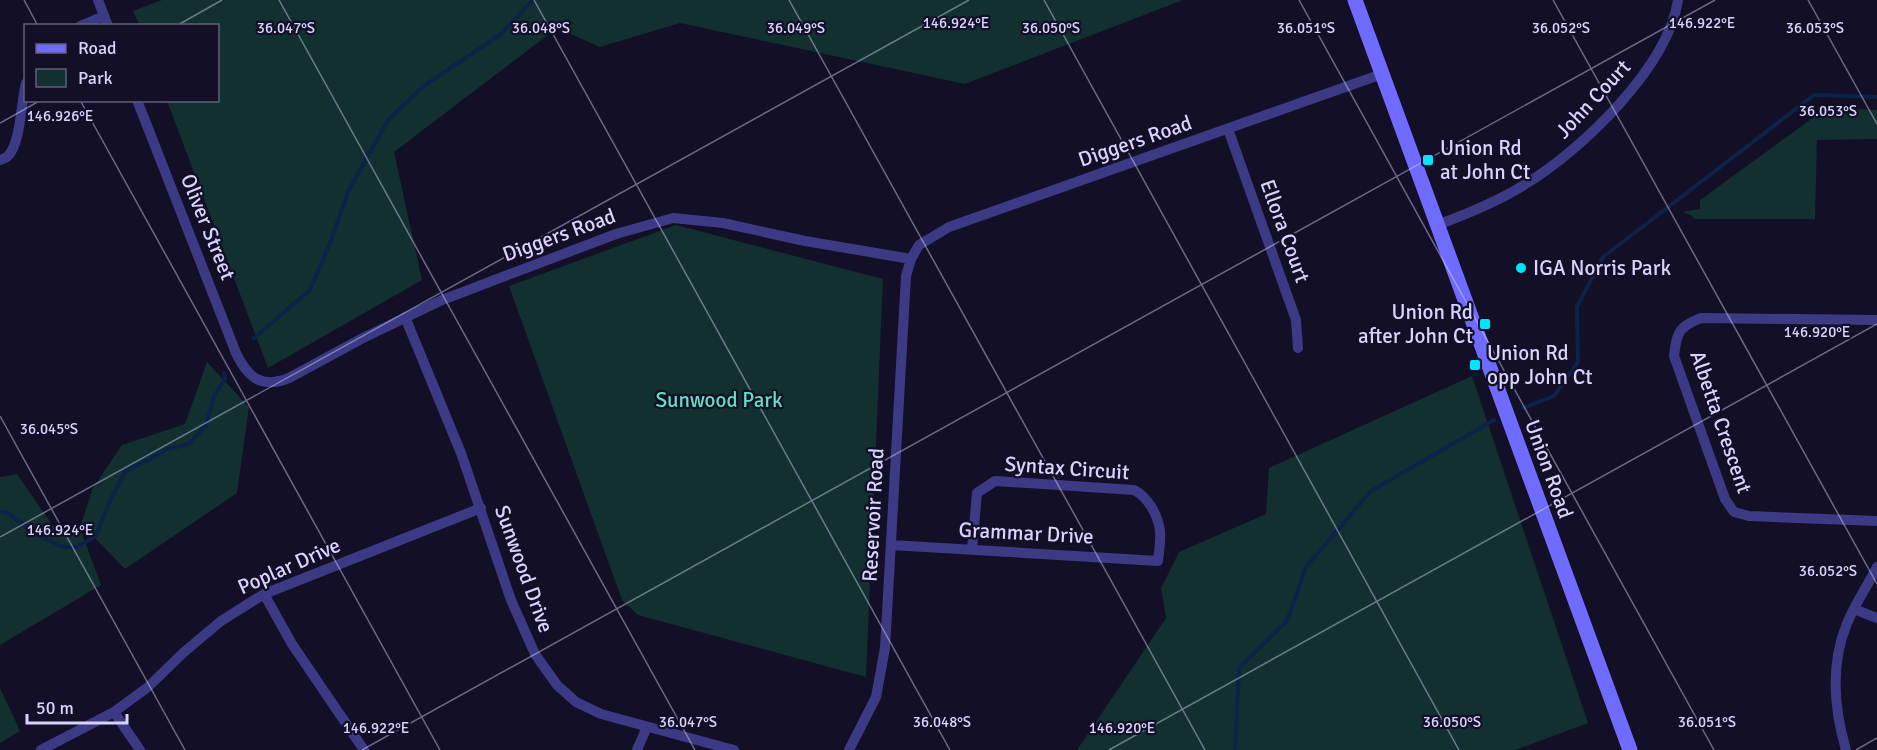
<svg xmlns="http://www.w3.org/2000/svg" width="1877" height="750" font-family="Signika,sans-serif">
  <style>
    .green { fill: #12302f }
    .lines { fill: none; stroke-linecap: round; stroke-linejoin: round }
    .stream { stroke: #0c2248; stroke-width: 4 }
    .minor { stroke: #3d3a85; stroke-width: 10 }
    .secondary { stroke: #6f6bff; stroke-width: 15 }
    .ticks { fill: none; stroke: #d9d4ff; stroke-width: 1.5; stroke-opacity: 0.45 }
    .poi-dot { fill: #00e5ff; stroke: #130f26; stroke-width: 2 }
    .labels { text-anchor: middle; dominant-baseline: central; stroke-width: 4.5; stroke-linejoin: round; paint-order: stroke }
    .street-label { font-size: 21px; fill: #d9d4ff; stroke: #130f26 }
    .poi-label { font-size: 21px; fill: #d9d4ff; stroke: #130f26; text-anchor: start }
    .park-label { font-size: 21px; fill: #5fe0c0; stroke: #130f26 }
    .ticks-label { font-size: 15px; text-anchor: middle; fill: #d9d4ff; stroke: #130f26; stroke-width: 4.5; stroke-linejoin: round; paint-order: stroke }
  </style>
  <rect width="100%" height="100%" fill="#130f26"/>
  <path class="green" d="M 162,0 L 1183,0 L 965,84 L 680,23 L 600,47 L 557,28 L 394,152 L 422,280 L 268,368 L 167,101 L 218,100 L 218,26 L 139,25 L 133,11 Z
    M 1831,108 L 1877,110 L 1877,139 L 1817,140 L 1815,219 L 1694,219 L 1691,215 L 1682,212 L 1700,209 L 1700,200 L 1814,117 Z
    M 676,225 L 883,279 L 866,677 L 638,615 L 622,600 L 509,286 Z
    M 207,362 L 249,407 L 237,493 L 125,569 L 81,524 L 93,488 L 122,445 L 185,424 Z
    M 1472,376 L 1588,723 L 1515,750 L 1077,750 L 1166,618 L 1161,588 L 1179,552 L 1266,514 L 1269,468 Z
    M 17,474 L 53,526 L 81,531 L 101,585 L 0,645 L 0,477 Z
    M 0,688 L 20,731 L 0,743 Z"/>
  <g class="lines">
    <path class="stream" d="M 254,338 L 310,290 L 330,243 L 348,192 L 388,120 L 424,86 L 501,34 L 533,0
      M 1523,408 L 1554,396 L 1578,362 L 1577,307 L 1603,257 L 1814,95 L 1877,97
      M 0,512 L 6,512 L 42,537 L 63,547 L 77,547 L 96,536 L 108,505 L 125,472 L 168,449 L 189,444 L 206,425 L 214,396 L 225,379 L 224,373
      M 1235,750 L 1239,668 L 1287,621 L 1306,567 L 1371,491 L 1494,420"/>
    <path class="minor" d="M 98,0 L 108,26
      M 80,26 L 104,16
      M 137,100 L 236,353 C 248,378 262,389 289,378 L 363,338 L 442,300 L 616,234 L 673,218 L 723,223 L 805,241 L 911,259
      M 1228,129 L 1296,320 L 1298,348
      M 0,160 C 3,159 6,158 8,156 C 21,143 21,101 26,83
      M 1437,225 C 1467,214 1497,202 1524,185 C 1581,151 1668,67 1678,0
      M 405,317 L 461,453 L 511,600 L 535,654 L 557,685 L 576,702 L 601,714 L 734,750
      M 1877,320 L 1701,318 C 1678,327 1677,332 1674,356 L 1725,499 L 1734,512 L 1749,516 L 1877,521
      M 891,545 L 1158,561 C 1159,551 1161,540 1160,531 C 1158,515 1148,497 1134,490 L 995,481 L 977,493 L 972,549
      M 264,594 L 292,644 L 364,750
      M 1854,609 L 1877,618
      M 114,712 L 140,750
      M 41,750 L 114,712 L 148,687 L 183,653 L 221,621 L 264,594 L 481,508
      M 637,750 L 647,727
      M 849,750 L 876,697 L 885,648 L 906,276 L 911,259 L 919,245 L 949,227 L 1382,74
      M 1846,750 C 1834,709 1830,667 1846,626 C 1854,605 1867,587 1877,567"/>
    <path class="secondary" d="M 1355,0 L 1630,750"/>
  </g>
  <path class="ticks" d="M 24,0 L 38,26M 279,0 L 695,750M 534,0 L 950,750M 789,0 L 1205,750M 1044,0 L 1459,750M 1299,0 L 1714,750M 1553,0 L 1877,584M 1808,0 L 1877,124M 176,26 L 222,0M 80,100 L 440,750M 0,123 L 41,100M 0,416 L 185,750M 0,537 L 969,0M 362,750 L 1715,0M 1109,750 L 1877,324M 1856,750 L 1877,738"/>
  <g class="poi-dot">
    <rect x="1422" y="154" width="12" height="12" rx="3"/>
    <circle cx="1521" cy="268" r="6"/>
    <rect x="1479" y="318" width="12" height="12" rx="3"/>
    <rect x="1469" y="359" width="12" height="12" rx="3"/>
  </g>
  <g class="labels">
    <g class="street-label">
      <text transform="translate(1593 99) rotate(-47)">John Court</text>
      <text transform="translate(1135 141) rotate(-19)">Diggers Road</text>
      <text transform="translate(208 227) rotate(68)">Oliver Street</text>
      <text transform="translate(1285 231) rotate(70)">Ellora Court</text>
      <text transform="translate(559 235) rotate(-20)">Diggers Road</text>
      <text transform="translate(1721 422) rotate(71)">Albetta Crescent</text>
      <text transform="translate(1067 468) rotate(4)">Syntax Circuit</text>
      <text transform="translate(1549 469) rotate(70)">Union Road</text>
      <text transform="translate(873 515) rotate(-87)">Reservoir Road</text>
      <text transform="translate(1026 533) rotate(3)">Grammar Drive</text>
      <text transform="translate(289 566) rotate(-24)">Poplar Drive</text>
      <text transform="translate(524 569) rotate(70)">Sunwood Drive</text>
    </g>
    <g class="poi-label">
      <text x="1440" y="148">Union Rd<tspan x="1440" dy="24">at John Ct</tspan></text>
      <text x="1533" y="268">IGA Norris Park</text>
      <text x="1473" y="312" text-anchor="end">Union Rd<tspan x="1473" dy="24">after John Ct</tspan></text>
      <text x="1487" y="353">Union Rd<tspan x="1487" dy="24">opp John Ct</tspan></text>
    </g>
    <g class="park-label">
      <text x="719" y="400">Sunwood Park</text>
    </g>
  </g>
  <g class="ticks-label">
    <text x="956" y="28">146.924°E</text>
    <text x="1702" y="28">146.922°E</text>
    <text x="286" y="33">36.047°S</text>
    <text x="541" y="33">36.048°S</text>
    <text x="796" y="33">36.049°S</text>
    <text x="1051" y="33">36.050°S</text>
    <text x="1306" y="33">36.051°S</text>
    <text x="1561" y="33">36.052°S</text>
    <text x="1815" y="33">36.053°S</text>
    <text x="1828" y="116">36.053°S</text>
    <text x="60" y="121">146.926°E</text>
    <text x="1817" y="337">146.920°E</text>
    <text x="49" y="434">36.045°S</text>
    <text x="60" y="535">146.924°E</text>
    <text x="1828" y="576">36.052°S</text>
    <text x="688" y="727">36.047°S</text>
    <text x="942" y="727">36.048°S</text>
    <text x="1452" y="727">36.050°S</text>
    <text x="1707" y="727">36.051°S</text>
    <text x="376" y="733">146.922°E</text>
    <text x="1122" y="733">146.920°E</text>
  </g>
  <rect x="24" y="24" width="195" height="78" fill="#130f26" stroke="#625e7d" stroke-width="1.5"/>
  <rect x="36" y="44" width="30" height="9" fill="#6f6bff" stroke="#625e7d" stroke-width="1.5"/>
  <text x="78" y="54" font-size="18" fill="#d9d4ff">Road</text>
  <rect x="36" y="69" width="30" height="18" fill="#12302f" stroke="#625e7d" stroke-width="1.5"/>
  <text x="78" y="84" font-size="18" fill="#d9d4ff">Park</text>
  <path d="M27 714v9h100v-9" fill="none" stroke="#d9d4ff" stroke-width="3"/>
  <text x="36" y="714" font-size="18" fill="#d9d4ff" stroke="#130f26" stroke-width="4.5" paint-order="stroke">50 m</text>
</svg>
